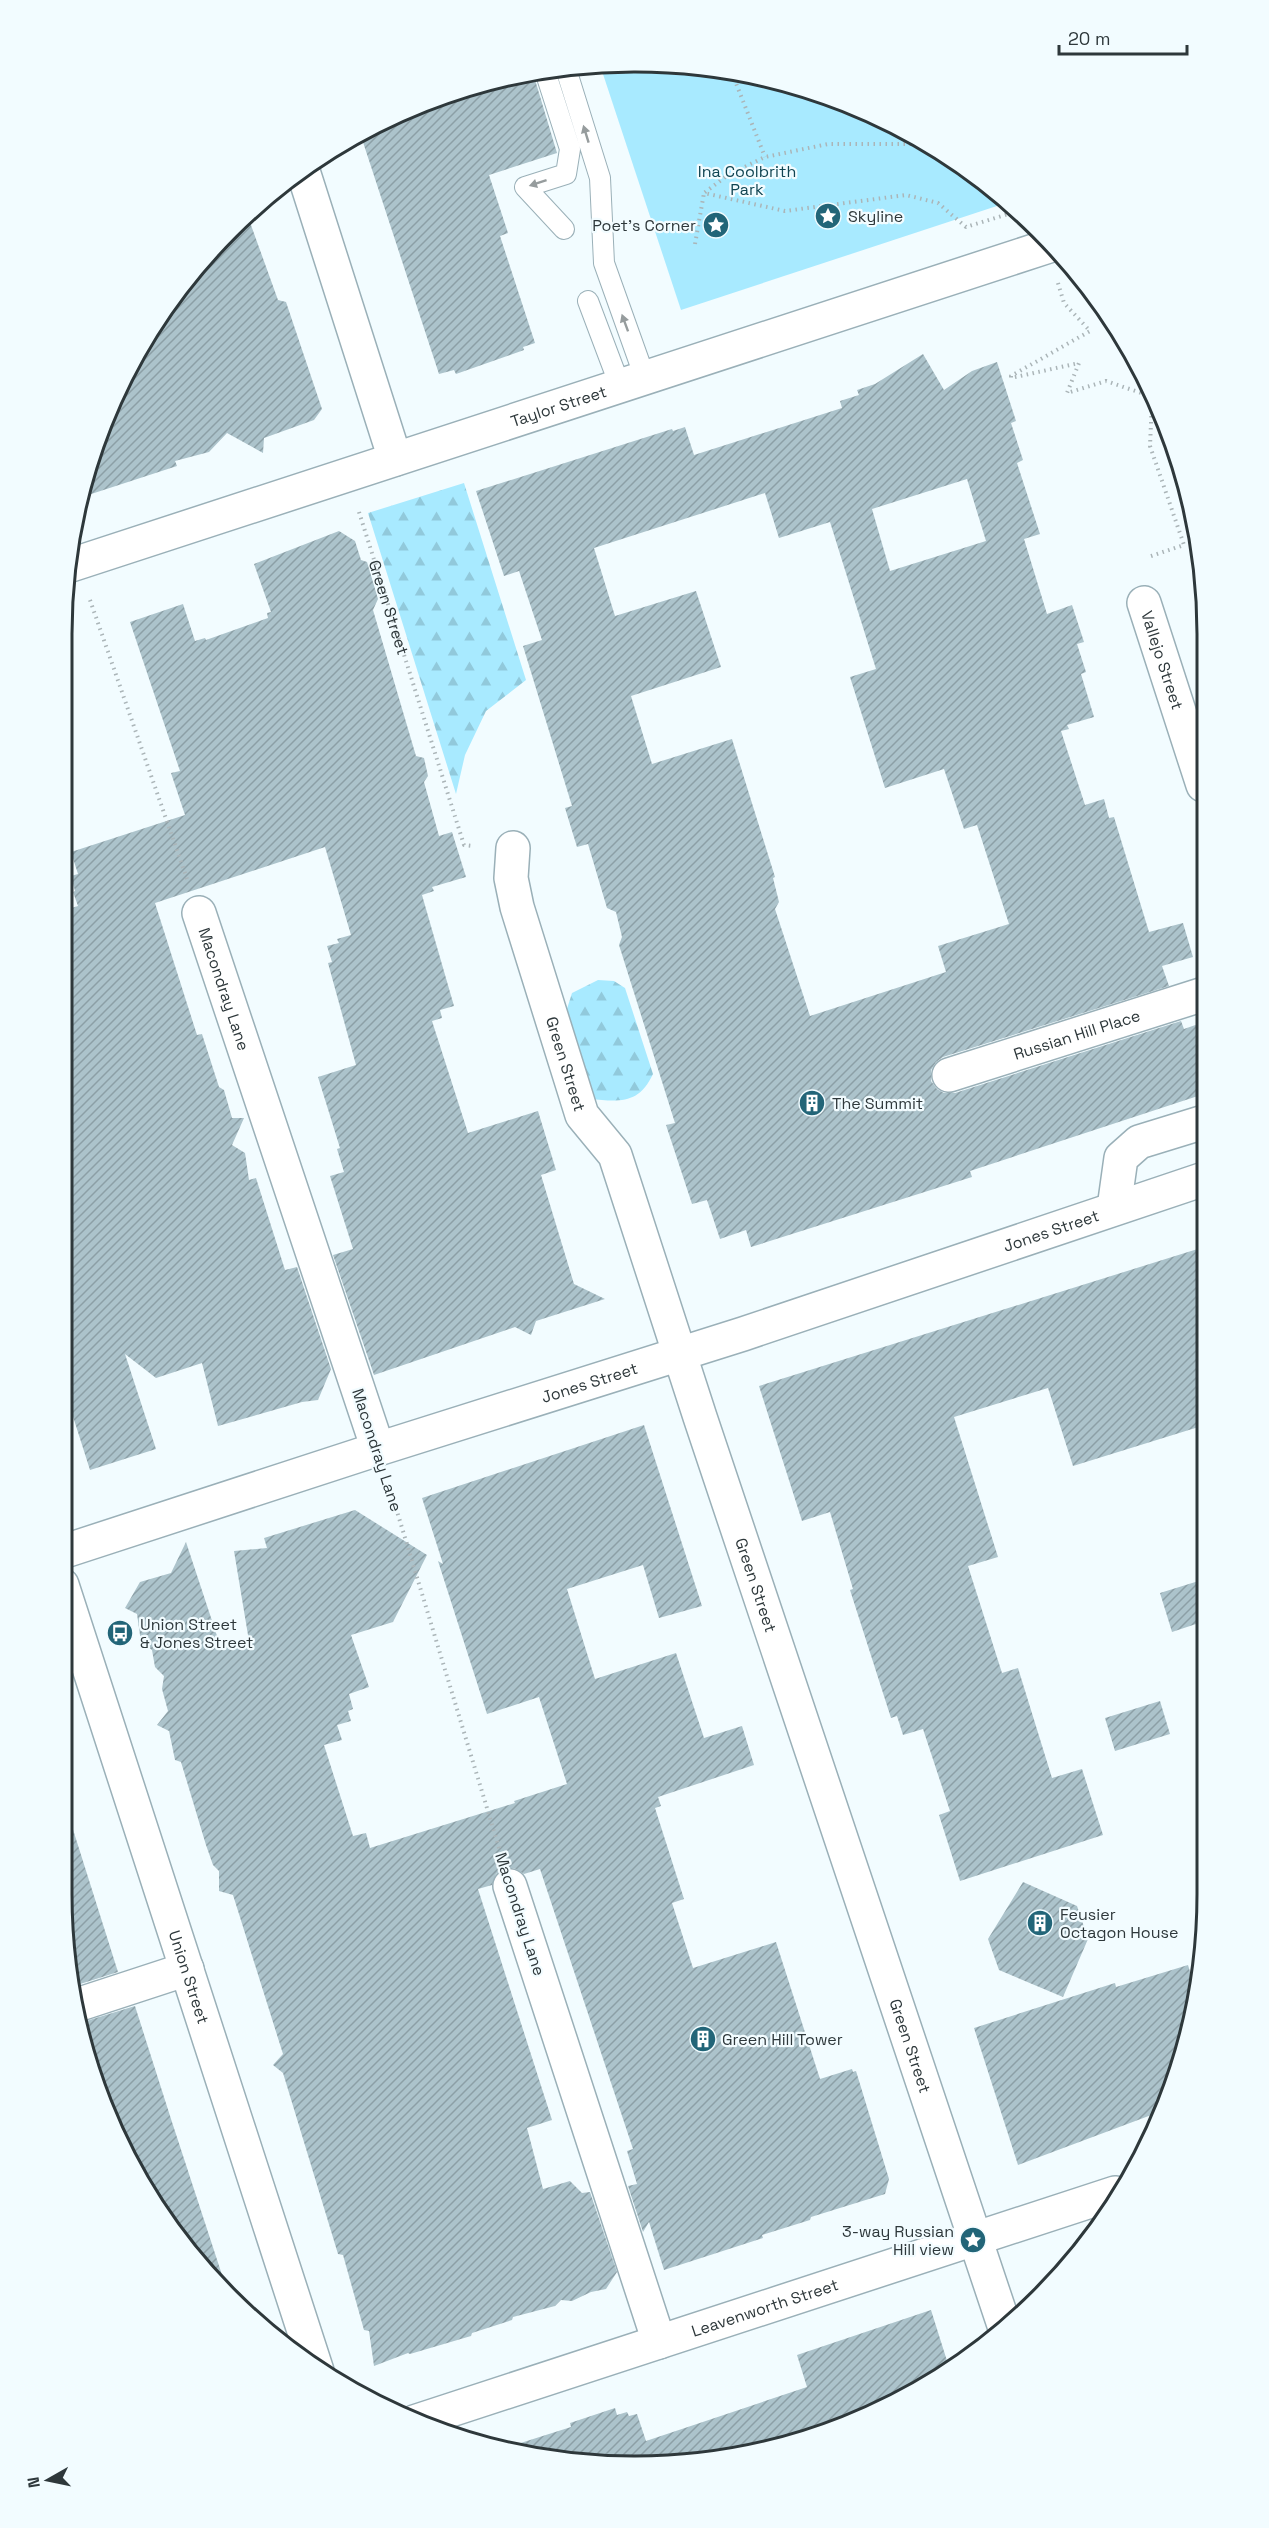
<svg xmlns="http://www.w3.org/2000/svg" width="1269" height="2528" font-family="'Space Grotesk',sans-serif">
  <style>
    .forest { fill: url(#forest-firs) }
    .park { fill: #a8eaff }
    .building { fill: url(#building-hatch); fill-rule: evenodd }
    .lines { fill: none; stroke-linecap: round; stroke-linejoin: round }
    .lane-casing { stroke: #9ab0b8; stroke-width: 22 }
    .street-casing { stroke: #9ab0b8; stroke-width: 36 }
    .secondary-casing { stroke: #9ab0b8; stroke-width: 36 }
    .path { stroke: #abb5b8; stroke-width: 4; stroke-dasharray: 1.5 4.5; stroke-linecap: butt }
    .lane { stroke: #fff; stroke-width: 20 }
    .street { stroke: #fff; stroke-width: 33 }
    .secondary { stroke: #fff; stroke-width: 33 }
    .oneway { fill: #969c9d }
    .labels { text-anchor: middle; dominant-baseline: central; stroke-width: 4.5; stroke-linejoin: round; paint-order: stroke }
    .park-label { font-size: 16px; fill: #104553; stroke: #f2fcff }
    .poi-label { font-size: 16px; fill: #2e383b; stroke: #f2fcff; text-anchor: start }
    .street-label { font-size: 16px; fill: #2e383b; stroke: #f2fcff }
    .rim { fill: none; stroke: #2e383b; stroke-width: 3 }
  </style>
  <defs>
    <pattern id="forest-firs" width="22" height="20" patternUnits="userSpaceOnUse" patternTransform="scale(1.5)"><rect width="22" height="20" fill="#a8eaff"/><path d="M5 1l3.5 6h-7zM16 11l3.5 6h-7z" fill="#91c9db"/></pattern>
    <pattern id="building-hatch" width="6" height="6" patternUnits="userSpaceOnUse" patternTransform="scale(1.5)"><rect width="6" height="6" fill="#acc3cb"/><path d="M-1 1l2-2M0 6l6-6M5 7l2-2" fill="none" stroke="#8c9fa6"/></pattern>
  </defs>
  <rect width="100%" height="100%" fill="#f2fcff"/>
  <path class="forest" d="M 464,483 L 526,680 L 486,711 L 465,755 L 456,794 L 368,513 Z
    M 598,980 L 614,981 L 625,988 L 653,1074 C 639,1104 620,1102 590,1099 L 566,1012 L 572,993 Z"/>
  <path class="park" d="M 672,63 L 782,81 L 888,120 L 1009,202 L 681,310 L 600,65 Z"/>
  <path class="building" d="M 533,73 L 557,153 L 489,175 L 508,233 L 500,236 L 535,343 L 523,347 L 524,350 L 456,374 L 454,370 L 439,374 L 360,133 L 407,112 Z
    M 247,214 L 278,300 L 286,302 L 322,409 L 314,420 L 264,438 L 263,453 L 227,433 L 209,452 L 175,461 L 177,466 L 79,498 L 81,487 L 120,381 L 180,286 Z
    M 923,354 L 944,390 L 972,371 L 997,362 L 1016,421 L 1011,423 L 1023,460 L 1017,463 L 1040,534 L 1024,539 L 1047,614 L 1072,605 L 1084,642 L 1077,644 L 1086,672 L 1081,674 L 1094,717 L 1067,725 L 1069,729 L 1061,731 L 1085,805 L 1104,799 L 1109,818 L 1114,817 L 1149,932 L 1183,923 L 1193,957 L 1162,966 L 1169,986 L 943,1057 L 936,1062 L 931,1070 L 931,1081 L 937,1089 L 944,1093 L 955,1093 L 1181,1021 L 1184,1029 L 1204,1022 L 1204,1094 L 970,1171 L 972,1177 L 751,1247 L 746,1230 L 720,1239 L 707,1200 L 692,1204 L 666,1125 L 675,1123 L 619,945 L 622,937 L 616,912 L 607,908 L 588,844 L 577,847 L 565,808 L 572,806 L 523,646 L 542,640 L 519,571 L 504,576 L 476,491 L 672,429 L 673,431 L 685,427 L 694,455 L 842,408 L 840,401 L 859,395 L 857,390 L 875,384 ZM 967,479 L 986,541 L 890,571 L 872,509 ZM 765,493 L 779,538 L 830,522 L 876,669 L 850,677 L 885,788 L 944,769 L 964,829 L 977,825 L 1009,924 L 938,946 L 946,972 L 810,1016 L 775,909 L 779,902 L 773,878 L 775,877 L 732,739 L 652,764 L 631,696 L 721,667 L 696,591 L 615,616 L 594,548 Z
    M 339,531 L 355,541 L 361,560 L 367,562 L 378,599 L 373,610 L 416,756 L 424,758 L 428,776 L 424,782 L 439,836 L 452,832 L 466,877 L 432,887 L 434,891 L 422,895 L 454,1006 L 440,1010 L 442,1018 L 432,1021 L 468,1133 L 538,1111 L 556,1170 L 541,1175 L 574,1284 L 605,1299 L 536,1321 L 531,1335 L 515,1327 L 374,1375 L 333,1255 L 353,1249 L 330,1176 L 344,1172 L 337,1149 L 340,1148 L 318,1077 L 356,1065 L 328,963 L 332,962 L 327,946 L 339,943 L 337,939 L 351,935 L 325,847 L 155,903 L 197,1035 L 202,1034 L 219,1087 L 224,1090 L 232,1118 L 244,1118 L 232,1145 L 245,1153 L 249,1180 L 256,1178 L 285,1270 L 297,1267 L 331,1369 L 318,1400 L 302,1402 L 218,1426 L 202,1363 L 156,1378 L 125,1354 L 156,1449 L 90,1470 L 69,1404 L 62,1407 L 62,911 L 78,906 L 73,892 L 75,891 L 71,876 L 78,874 L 71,852 L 185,815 L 171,773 L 180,771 L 130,622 L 183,604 L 195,641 L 205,638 L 206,640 L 268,618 L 267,613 L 271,612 L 254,564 Z
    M 1204,1247 L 1205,1425 L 1073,1466 L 1048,1388 L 954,1417 L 998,1557 L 968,1566 L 1002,1673 L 1018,1668 L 1052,1778 L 1082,1769 L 1103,1835 L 960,1881 L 939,1815 L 950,1811 L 923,1729 L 903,1735 L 897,1716 L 891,1718 L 850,1590 L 853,1589 L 830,1512 L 802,1521 L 759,1386 Z
    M 644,1425 L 702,1606 L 659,1618 L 643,1565 L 567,1589 L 595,1679 L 676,1653 L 704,1738 L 742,1726 L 754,1765 L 658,1797 L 661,1806 L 655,1808 L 684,1899 L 672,1903 L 693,1968 L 776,1942 L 820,2079 L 852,2069 L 853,2072 L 856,2071 L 889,2179 L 885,2194 L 811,2217 L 810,2220 L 762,2235 L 763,2238 L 664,2270 L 649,2222 L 643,2232 L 628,2186 L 637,2184 L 627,2151 L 633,2149 L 540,1869 L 524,1874 L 514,1868 L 504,1868 L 496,1874 L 492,1885 L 478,1889 L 552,2120 L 527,2128 L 543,2189 L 570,2181 L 582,2193 L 590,2192 L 617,2272 L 606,2289 L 591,2292 L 572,2301 L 561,2300 L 555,2306 L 513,2317 L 512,2320 L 472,2333 L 471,2336 L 410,2354 L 408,2353 L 374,2366 L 369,2331 L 364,2330 L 343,2255 L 338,2254 L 283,2073 L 273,2065 L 283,2054 L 233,1895 L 219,1891 L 219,1871 L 213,1865 L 206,1845 L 181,1762 L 175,1760 L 169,1731 L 157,1725 L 168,1711 L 162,1689 L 164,1676 L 155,1667 L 152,1650 L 141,1642 L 137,1614 L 125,1608 L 140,1582 L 171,1573 L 186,1542 L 221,1648 L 249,1641 L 234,1551 L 267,1548 L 264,1538 L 355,1510 L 427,1555 L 393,1622 L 351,1635 L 369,1687 L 349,1694 L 353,1709 L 348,1711 L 351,1721 L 337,1725 L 342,1740 L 324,1745 L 353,1836 L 366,1833 L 370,1848 L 515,1803 L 514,1801 L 567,1784 L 539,1697 L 487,1714 L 438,1561 L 443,1564 L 422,1498 Z
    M 1205,1579 L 1205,1621 L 1172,1632 L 1160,1593 Z
    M 1160,1701 L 1170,1734 L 1115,1751 L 1105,1718 Z
    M 70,1820 L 118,1972 L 77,1985 L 62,1893 L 62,1822 Z
    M 1023,1882 L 1077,1906 L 1088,1939 L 1063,1997 L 999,1970 L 988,1939 Z
    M 1188,1965 L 1196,1991 L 1188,2041 L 1162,2111 L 1018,2165 L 974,2028 L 1115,1983 L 1116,1987 Z
    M 135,2006 L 171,2119 L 225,2284 L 180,2243 L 92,2078 L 83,2022 Z
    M 931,2310 L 948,2364 L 888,2408 L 709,2462 L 522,2455 L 502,2449 L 571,2427 L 570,2423 L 615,2408 L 617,2415 L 627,2412 L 629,2416 L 637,2414 L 646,2441 L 807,2387 L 797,2355 Z"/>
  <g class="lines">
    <defs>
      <path id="lane" d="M 565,66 L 600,178 L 604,263 L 645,378
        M 550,69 L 545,71 L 570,149 L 566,174 L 525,187 L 564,229
        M 588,301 L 620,386"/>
      <g id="street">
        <path d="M 303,171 L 395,459"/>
        <path id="s2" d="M 68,566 L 1049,246"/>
        <path id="s3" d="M 1144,603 L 1203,785"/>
        <path id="s4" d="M 513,848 L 511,878 L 517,907 L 582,1115 L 615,1155 L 700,1417 L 1004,2325"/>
        <path id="s5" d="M 199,913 L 378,1449"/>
        <path id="s6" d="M 949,1075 L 1204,994"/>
        <path d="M 1114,1208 L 1121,1158 L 1139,1142 L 1204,1122"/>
        <path id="s7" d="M 62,1552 L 378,1449 L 743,1334 L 1204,1179"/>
        <path d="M 510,1886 L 659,2342"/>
        <path d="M 80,2004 L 187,1969"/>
        <path id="s8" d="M 414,2422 L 1115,2193"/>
      </g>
      <g id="secondary">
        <path id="s9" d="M 62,1585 L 317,2371"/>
      </g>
    </defs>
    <use href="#lane" class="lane-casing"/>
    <use href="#street" class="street-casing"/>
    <use href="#secondary" class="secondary-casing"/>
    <g class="path">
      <path d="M 732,73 L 765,157"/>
      <path d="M 923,144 L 828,144 L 765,157 L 728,175 L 704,193 L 785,211 L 906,195 L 938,203 L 966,227 L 1018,211"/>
      <path d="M 695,244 L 704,193"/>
      <path d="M 1058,283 L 1064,303 L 1090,331 L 1011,376 L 1011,378 L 1079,363 L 1067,393 L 1106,381 L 1150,396"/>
      <path id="s1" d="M 359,512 L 464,845 L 473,846"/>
      <path d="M 1151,556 L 1184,545 L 1150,446 L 1152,400"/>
      <path d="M 90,600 L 187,879"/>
      <path d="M 389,1485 L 500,1851"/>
    </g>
    <use href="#lane" class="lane"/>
    <use href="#street" class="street"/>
    <use href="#secondary" class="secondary"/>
  </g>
  <defs><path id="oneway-solid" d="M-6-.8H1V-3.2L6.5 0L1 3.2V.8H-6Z" transform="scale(1.5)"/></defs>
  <g class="oneway">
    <use href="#oneway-solid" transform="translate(586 134) rotate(-107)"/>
    <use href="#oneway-solid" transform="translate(538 183) rotate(162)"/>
    <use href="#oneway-solid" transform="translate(625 323) rotate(-110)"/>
  </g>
  <defs>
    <symbol id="sight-disc" viewBox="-11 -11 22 22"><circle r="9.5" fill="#226578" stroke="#f2fcff"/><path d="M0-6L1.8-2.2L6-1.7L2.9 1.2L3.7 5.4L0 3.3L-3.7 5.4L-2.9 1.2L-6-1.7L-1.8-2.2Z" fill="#fff"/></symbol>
    <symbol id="building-disc" viewBox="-11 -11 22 22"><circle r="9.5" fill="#226578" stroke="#f2fcff"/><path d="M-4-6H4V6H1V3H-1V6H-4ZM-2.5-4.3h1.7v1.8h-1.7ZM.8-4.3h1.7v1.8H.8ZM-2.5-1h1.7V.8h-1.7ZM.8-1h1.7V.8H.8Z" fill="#fff"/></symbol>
    <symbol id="bus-disc" viewBox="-11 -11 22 22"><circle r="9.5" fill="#226578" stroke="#f2fcff"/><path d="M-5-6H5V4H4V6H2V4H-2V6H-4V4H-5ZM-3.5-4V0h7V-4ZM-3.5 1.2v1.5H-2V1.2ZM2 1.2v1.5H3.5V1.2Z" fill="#fff"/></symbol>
  </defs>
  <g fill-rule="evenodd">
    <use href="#sight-disc" x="813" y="201" width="30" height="30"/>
    <use href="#sight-disc" x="701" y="210" width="30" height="30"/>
    <use href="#building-disc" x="797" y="1088" width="30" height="30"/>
    <use href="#bus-disc" x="105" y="1618" width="30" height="30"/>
    <use href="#building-disc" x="1025" y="1908" width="30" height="30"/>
    <use href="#building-disc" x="688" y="2024" width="30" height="30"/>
    <use href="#sight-disc" x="958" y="2225" width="30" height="30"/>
  </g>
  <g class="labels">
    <g class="park-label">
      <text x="747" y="171">Ina Coolbrith<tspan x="747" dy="18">Park</tspan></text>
    </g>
    <g class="poi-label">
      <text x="848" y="216">Skyline</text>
      <text x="696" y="225" text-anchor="end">Poet's Corner</text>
      <text x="832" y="1103">The Summit</text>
      <text x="140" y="1624">Union Street<tspan x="140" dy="18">&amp; Jones Street</tspan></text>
      <text x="1060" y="1914">Feusier<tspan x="1060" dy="18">Octagon House</tspan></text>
      <text x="722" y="2039">Green Hill Tower</text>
      <text x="954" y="2231" text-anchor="end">3-way Russian<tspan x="954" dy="18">Hill view</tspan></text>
    </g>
    <g class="street-label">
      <text stroke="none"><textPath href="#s2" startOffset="516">Taylor Street</textPath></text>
      <text stroke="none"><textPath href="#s1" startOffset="100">Green Street</textPath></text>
      <text stroke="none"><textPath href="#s3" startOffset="60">Vallejo Street</textPath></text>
      <text stroke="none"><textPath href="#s5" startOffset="80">Macondray Lane</textPath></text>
      <text stroke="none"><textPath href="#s6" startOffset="134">Russian Hill Place</textPath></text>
      <text stroke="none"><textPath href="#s4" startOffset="224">Green Street</textPath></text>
      <text stroke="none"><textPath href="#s7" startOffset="1040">Jones Street</textPath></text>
      <text stroke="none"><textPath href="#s7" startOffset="554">Jones Street</textPath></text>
      <text transform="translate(377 1450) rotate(72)">Macondray Lane</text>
      <text stroke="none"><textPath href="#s4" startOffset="782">Green Street</textPath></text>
      <text transform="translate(520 1914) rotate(72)">Macondray Lane</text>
      <text stroke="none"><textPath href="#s9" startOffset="412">Union Street</textPath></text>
      <text stroke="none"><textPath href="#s4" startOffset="1268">Green Street</textPath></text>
      <text stroke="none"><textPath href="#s8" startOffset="369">Leavenworth Street</textPath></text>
    </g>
  </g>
  <path d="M0 0H1269V2528H0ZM634 72H635A562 562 0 0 1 1197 634V1894A562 562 0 0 1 635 2456H634A562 562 0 0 1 72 1894V634A562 562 0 0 1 634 72Z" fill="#f2fcff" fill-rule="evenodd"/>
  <path class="rim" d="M634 72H635A562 562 0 0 1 1197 634V1894A562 562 0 0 1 635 2456H634A562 562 0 0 1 72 1894V634A562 562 0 0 1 634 72Z"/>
  <g transform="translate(48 2480) rotate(261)" stroke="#f2fcff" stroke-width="4.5" paint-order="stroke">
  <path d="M0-4.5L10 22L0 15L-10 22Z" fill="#2e383b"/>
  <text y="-9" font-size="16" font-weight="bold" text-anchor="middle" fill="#2e383b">N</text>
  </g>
  <path d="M1059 45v9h128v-9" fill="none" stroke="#2e383b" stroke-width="3"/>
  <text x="1068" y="45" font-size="18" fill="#2e383b" stroke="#f2fcff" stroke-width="4.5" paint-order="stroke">20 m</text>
</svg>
